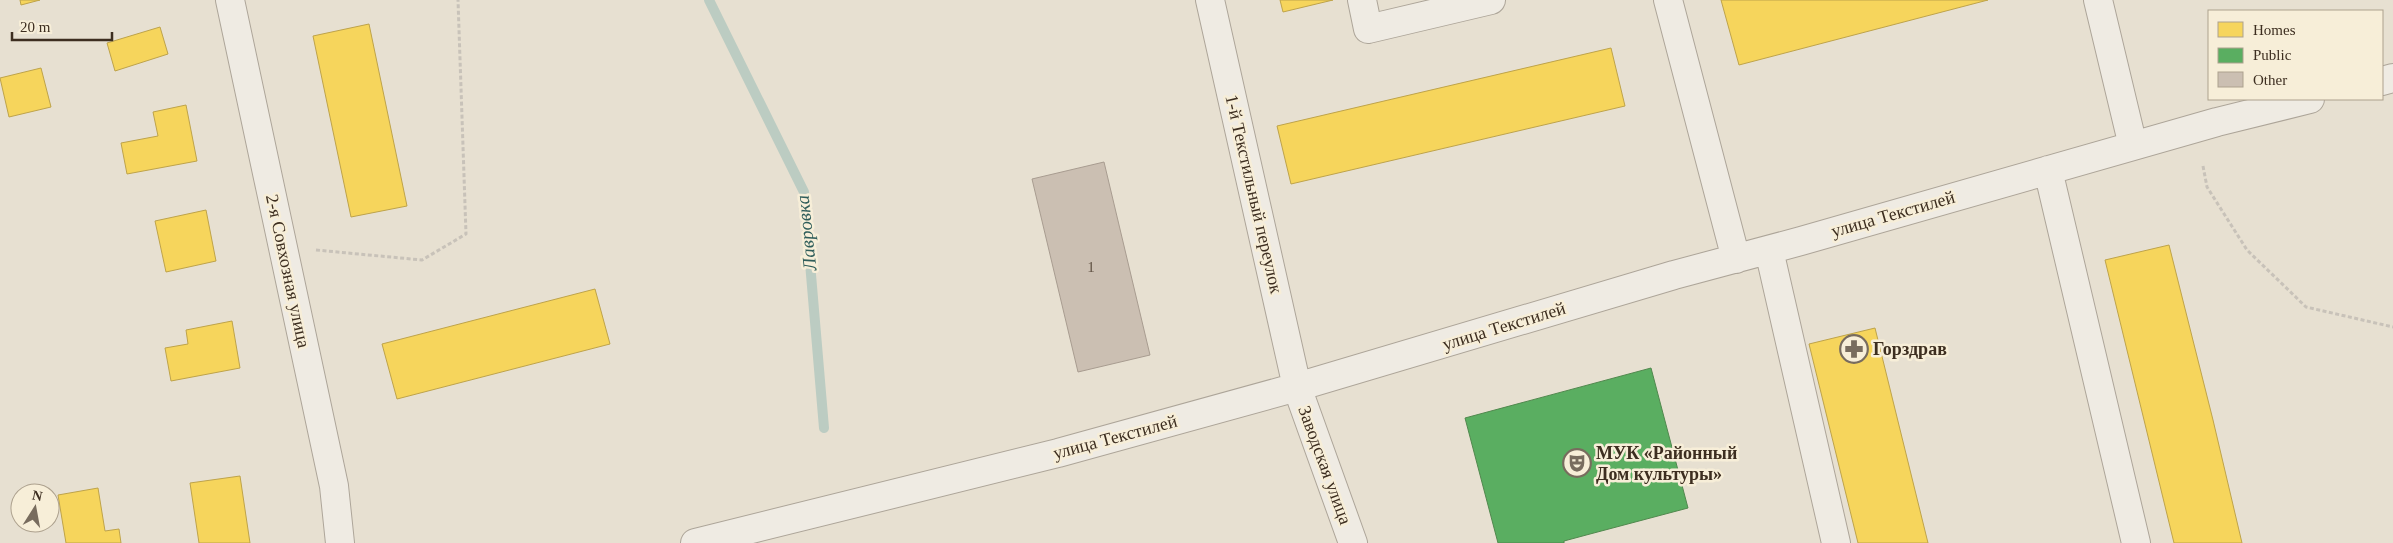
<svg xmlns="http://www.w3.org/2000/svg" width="2393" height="543" font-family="Georgia,serif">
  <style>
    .homes { fill: #f6d55c; stroke: #bea34a }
    .public { fill: #5aae61; stroke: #51884e }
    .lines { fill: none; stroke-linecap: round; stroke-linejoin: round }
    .stream { stroke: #bcccc2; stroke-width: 10 }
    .building { fill: #cbbfb2; stroke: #a89c90 }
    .minor-casing { stroke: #ada599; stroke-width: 30 }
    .path { stroke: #c8c2b9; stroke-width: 3; stroke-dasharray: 4 2.5; stroke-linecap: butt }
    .minor { stroke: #efebe3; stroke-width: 28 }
    .labels { text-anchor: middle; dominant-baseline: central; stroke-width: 5; stroke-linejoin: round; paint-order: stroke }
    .number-label { font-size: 15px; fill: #605244 }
    .street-label { font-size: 18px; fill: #3d2e20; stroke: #f7eed8 }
    .poi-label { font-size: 18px; font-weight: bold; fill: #3d2e20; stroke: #f7eed8; text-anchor: start }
    .water-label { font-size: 19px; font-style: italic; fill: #2f5d5a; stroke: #f7eed8 }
  </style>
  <rect width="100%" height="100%" fill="#e7e0d1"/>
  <path class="homes" d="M 20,0 L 40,0 L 21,5 Z
    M 1280,0 L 1333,0 L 1283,12 Z
    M 1721,0 L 1988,0 L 1739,65 Z
    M 369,24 L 407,206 L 351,217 L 313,36 Z
    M 160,27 L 168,54 L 115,71 L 107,43 Z
    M 1611,48 L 1625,106 L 1291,184 L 1277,126 Z
    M 41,68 L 51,107 L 9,117 L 0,78 Z
    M 186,105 L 197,161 L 127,174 L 121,143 L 158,136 L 153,112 Z
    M 206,210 L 216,261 L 166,272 L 155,221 Z
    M 2169,245 L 2213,420 L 2242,543 L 2174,543 L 2105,260 Z
    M 595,289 L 610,344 L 397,399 L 382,344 Z
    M 232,321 L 240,368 L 171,381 L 165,348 L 188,344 L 186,330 Z
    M 1875,328 L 1928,543 L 1858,543 L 1809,344 Z
    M 240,476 L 250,543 L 199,543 L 190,483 Z
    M 98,488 L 105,531 L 119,529 L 121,543 L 66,543 L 58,495 Z"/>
  <path class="public" d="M 1651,368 L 1688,508 L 1590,534 L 1564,541 L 1564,543 L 1498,543 L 1465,418 Z"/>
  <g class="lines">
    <path class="stream" d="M 709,0 L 804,192 L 824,428"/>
  </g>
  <path class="building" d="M 1104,162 L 1150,355 L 1078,372 L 1032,179 Z"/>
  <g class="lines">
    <defs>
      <path id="minor" d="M 230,0 L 334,486 L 340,543
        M 1210,0 L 1297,387 L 1353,543
        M 1362,0 L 1368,29 L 1491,0
        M 1668,0 L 1736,259
        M 2098,0 L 2133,146
        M 2382,81 L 2393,78
        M 2048,170 L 2136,543
        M 1769,250 L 1836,543
        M 695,543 L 1058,453 L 1297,387 L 1674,275 L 1801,241 L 2217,122 L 2310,99"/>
    </defs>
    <use href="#minor" class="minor-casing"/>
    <path class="path" d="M 2203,166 L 2207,187 L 2247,250 L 2306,307 L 2393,327
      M 316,250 L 422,260 L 466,234 L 458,0"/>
    <use href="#minor" class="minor"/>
  </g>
  <defs>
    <symbol id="pharmacy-ring" viewBox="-11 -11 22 22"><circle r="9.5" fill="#f7eed8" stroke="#786c5e" stroke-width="1.5"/><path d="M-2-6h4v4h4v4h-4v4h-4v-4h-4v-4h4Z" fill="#786c5e"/></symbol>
    <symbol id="theatre-ring" viewBox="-11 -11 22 22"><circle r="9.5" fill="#f7eed8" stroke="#786c5e" stroke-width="1.5"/><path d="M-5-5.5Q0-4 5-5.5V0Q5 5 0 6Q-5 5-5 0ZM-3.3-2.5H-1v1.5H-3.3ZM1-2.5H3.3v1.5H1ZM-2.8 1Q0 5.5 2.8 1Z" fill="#786c5e"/></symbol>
  </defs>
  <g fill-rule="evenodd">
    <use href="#pharmacy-ring" x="1838" y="333" width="32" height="32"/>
    <use href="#theatre-ring" x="1561" y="447" width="32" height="32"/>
  </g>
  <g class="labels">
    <g class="number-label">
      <text x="1091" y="267">1</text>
    </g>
    <g class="street-label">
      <text transform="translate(1254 194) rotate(77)">1-й Текстильный переулок</text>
      <text transform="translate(1893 214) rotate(-16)">улица Текстилей</text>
      <text transform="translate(288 271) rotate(78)">2-я Совхозная улица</text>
      <text transform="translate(1504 326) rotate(-17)">улица Текстилей</text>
      <text transform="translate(1115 437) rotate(-15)">улица Текстилей</text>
      <text transform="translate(1325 465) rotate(70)">Заводская улица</text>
    </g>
    <g class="poi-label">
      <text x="1873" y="349">Горздрав</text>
      <text x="1596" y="453">МУК «Районный<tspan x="1596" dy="21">Дом культуры»</tspan></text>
    </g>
    <g class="water-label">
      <text transform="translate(806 233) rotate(-96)">Лавровка</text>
    </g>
  </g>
  <rect x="2208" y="10" width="175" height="90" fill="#f7eed8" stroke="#ada18e"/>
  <rect x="2218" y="22" width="25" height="15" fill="#f6d55c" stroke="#ada18e"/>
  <text x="2253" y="35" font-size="15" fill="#3d2e20">Homes</text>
  <rect x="2218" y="48" width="25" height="15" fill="#5aae61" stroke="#ada18e"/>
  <text x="2253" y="60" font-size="15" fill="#3d2e20">Public</text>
  <rect x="2218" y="72" width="25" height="15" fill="#cbbfb2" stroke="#ada18e"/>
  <text x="2253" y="85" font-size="15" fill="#3d2e20">Other</text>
  <g transform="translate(35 508) rotate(11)"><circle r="24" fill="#f7eed8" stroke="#ada18e"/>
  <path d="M0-4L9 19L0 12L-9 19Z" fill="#786c5e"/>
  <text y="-8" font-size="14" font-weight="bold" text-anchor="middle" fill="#3d2e20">N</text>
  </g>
  <path d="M12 32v8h100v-8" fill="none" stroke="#3d2e20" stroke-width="2.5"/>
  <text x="20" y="32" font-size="15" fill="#3d2e20" stroke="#f7eed8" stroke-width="4" paint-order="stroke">20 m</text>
</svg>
